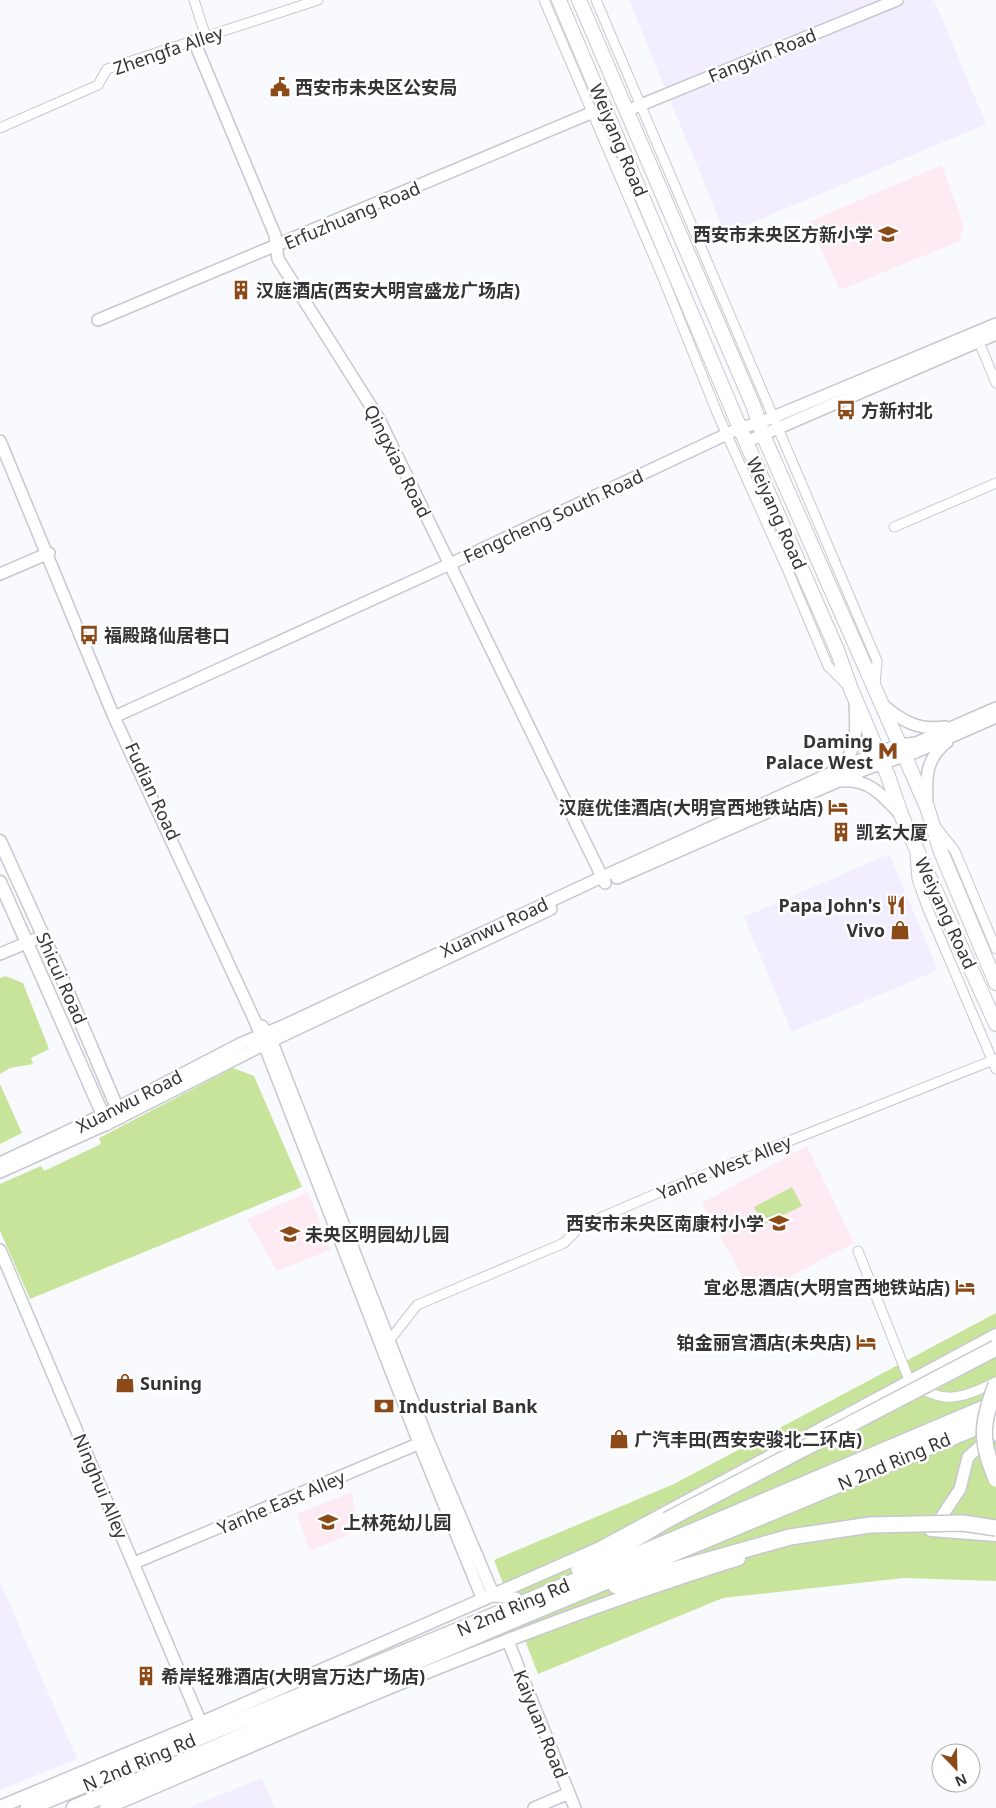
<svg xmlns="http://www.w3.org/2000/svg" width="996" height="1808" font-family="'Noto Sans','Noto Sans SC',sans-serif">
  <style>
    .commercial { fill: #f2edff }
    .education { fill: #feeaf2 }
    .green { fill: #c8e49b }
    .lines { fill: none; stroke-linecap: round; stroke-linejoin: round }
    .minor-casing { stroke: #c7c8cf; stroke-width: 11 }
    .tertiary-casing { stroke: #c7c8cf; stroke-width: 14 }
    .secondary-casing { stroke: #c7c8cf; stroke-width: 15 }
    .primary-casing { stroke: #c7c8cf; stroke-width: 16 }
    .trunk-casing { stroke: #c7c8cf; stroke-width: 18 }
    .minor { stroke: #fff; stroke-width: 9 }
    .tertiary { stroke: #fff; stroke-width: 11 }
    .secondary { stroke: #fff; stroke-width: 12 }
    .primary { stroke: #fff; stroke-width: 14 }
    .trunk { stroke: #fff; stroke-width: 15 }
    .trunk-bridge-casing { stroke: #c7c8cf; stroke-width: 18; stroke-linecap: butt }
    .trunk-bridge { stroke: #fff; stroke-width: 15 }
    .labels { text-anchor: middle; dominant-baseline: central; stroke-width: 5; stroke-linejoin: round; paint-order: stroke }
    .street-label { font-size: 18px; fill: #353538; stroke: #fff }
    .poi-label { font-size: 18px; font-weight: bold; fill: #353538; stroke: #fff; text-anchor: start }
  </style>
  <rect width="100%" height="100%" fill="#f9fafe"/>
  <path class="commercial" d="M 629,0 L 934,0 L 986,124 L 725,234 Z
    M 889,854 L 938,970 L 792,1032 L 744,917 Z
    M 0,1582 L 77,1759 L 0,1790 Z
    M 262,1778 L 275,1808 L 188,1808 Z"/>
  <path class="education" d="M 942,165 L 964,227 L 960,241 L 840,290 L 808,222 Z
    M 807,1146 L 854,1243 L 753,1296 L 702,1203 Z
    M 308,1192 L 331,1250 L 277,1271 L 247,1219 Z
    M 352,1492 L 357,1531 L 310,1551 L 297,1514 Z"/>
  <path class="green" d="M 5,976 L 23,983 L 49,1049 L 31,1058 L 33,1064 L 10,1068 L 0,1074 L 0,978 Z
    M 233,1068 L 254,1076 L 302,1187 L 30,1299 L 0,1231 L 0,1184 L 41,1166 L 44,1171 L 101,1144 L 99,1138 Z
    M 0,1084 L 22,1133 L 0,1144 Z
    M 792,1187 L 802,1206 L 763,1225 L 754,1207 Z
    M 996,1313 L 996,1581 L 904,1578 L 723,1598 L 538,1674 L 494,1560 L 674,1484 Z"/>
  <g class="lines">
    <defs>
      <path id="minor" d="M 194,0 L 206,37
        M 544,0 L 663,278 L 718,415 L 788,571 L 828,666 L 848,686
        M 596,0 L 877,661 L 875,684
        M 0,128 L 98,85 L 107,69 L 318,0
        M 979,342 L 996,383
        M 894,527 L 996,483
        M 936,827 L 955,851 L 996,949
        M 915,855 L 917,879 L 927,907 L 996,1069
        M 858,1251 L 910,1382 C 945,1406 961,1398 996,1382
        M 389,1341 L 417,1305 L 564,1243 L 581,1226 L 658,1193 L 996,1059"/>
      <path id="tertiary" d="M 194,41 L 275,235 L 278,259 L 379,419 L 605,883
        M 626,111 L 897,0
        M 98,320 L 605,107
        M 0,441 L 114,717 L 255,1021 L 419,1443 L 483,1600
        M 746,442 L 996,334
        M 0,574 L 49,553
        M 883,705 C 902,721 919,731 945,727
        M 114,717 L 450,564 L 740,428 L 759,423 L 996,324
        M 839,767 C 859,751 856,726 855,703
        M 843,781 C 870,779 884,797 900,814
        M 927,803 C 926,778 925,759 947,742
        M 617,878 L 866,769 L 916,752 L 996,717
        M 0,954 L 43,936
        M 262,1026 L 272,1042 L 428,1440 L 494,1596 L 516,1598
        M 0,1163 L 117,1108 L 242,1043 L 283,1026 L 602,877 L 862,759 L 899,745 L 916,743 L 996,708
        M 0,1172 L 107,1124 L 263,1045 L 551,909
        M 0,1250 L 201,1723
        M 934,1528 L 960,1489 L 968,1457 L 996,1432
        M 134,1563 L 425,1441
        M 508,1641 L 575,1808
        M 534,1808 L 569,1793"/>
      <path id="secondary" d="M 0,841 L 56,964 L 121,1117
        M 0,882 L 107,1124
        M 931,1530 L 996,1535
        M 0,1807 L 201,1723 L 598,1549 L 996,1335
        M 106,1808 C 314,1719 523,1626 739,1559"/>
      <path id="primary" d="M 559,0 L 740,428 L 837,650 L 851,689 L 888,776 L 902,817 L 996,1024
        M 579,0 L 753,405 L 763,435 L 927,807 L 941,852 L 996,983"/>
      <path id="trunk" d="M 579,1569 L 620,1548 L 667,1520
        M 616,1586 L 790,1537
        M 28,1808 L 483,1620 L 996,1403
        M 74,1808 L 497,1627 L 996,1419"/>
    </defs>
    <use href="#minor" class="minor-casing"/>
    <use href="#tertiary" class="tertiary-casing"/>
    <use href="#secondary" class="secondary-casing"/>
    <use href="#primary" class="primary-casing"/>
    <use href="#trunk" class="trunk-casing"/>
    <use href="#minor" class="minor"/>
    <use href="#tertiary" class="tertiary"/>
    <use href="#secondary" class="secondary"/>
    <use href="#primary" class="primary"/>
    <use href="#trunk" class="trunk"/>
    <defs>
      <path id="trunk-bridge" d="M 996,1385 C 981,1424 980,1440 996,1479
        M 667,1520 L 996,1348
        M 790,1537 L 870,1525 L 963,1523 L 996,1528"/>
    </defs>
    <use href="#trunk-bridge" class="trunk-bridge-casing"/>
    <use href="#trunk-bridge" class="trunk-bridge"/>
  </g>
  <defs>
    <symbol id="civic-bare" viewBox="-9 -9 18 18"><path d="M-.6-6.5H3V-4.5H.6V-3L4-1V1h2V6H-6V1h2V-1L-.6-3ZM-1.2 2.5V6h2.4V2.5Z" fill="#8c4a19" stroke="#fff" stroke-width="2.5" paint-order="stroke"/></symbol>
    <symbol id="school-bare" viewBox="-9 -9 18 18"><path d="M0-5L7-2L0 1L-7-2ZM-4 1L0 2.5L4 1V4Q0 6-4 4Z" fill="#8c4a19" stroke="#fff" stroke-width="2.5" paint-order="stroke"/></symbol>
    <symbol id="building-bare" viewBox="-9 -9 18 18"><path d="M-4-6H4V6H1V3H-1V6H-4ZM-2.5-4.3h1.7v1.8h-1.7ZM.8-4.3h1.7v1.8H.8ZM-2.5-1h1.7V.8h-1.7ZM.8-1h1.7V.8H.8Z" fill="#8c4a19" stroke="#fff" stroke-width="2.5" paint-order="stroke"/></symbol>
    <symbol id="bus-bare" viewBox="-9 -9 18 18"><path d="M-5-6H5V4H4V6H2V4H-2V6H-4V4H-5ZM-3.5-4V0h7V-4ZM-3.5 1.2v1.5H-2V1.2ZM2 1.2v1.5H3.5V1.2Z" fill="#8c4a19" stroke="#fff" stroke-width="2.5" paint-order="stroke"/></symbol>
    <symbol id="metro-bare" viewBox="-9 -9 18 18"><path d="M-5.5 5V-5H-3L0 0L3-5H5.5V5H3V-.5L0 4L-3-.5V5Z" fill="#8c4a19" stroke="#fff" stroke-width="2.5" paint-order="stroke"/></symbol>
    <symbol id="hotel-bare" viewBox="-9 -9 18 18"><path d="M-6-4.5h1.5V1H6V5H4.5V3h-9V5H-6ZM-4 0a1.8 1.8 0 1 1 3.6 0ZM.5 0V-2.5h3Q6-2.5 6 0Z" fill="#8c4a19" stroke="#fff" stroke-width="2.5" paint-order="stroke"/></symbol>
    <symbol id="restaurant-bare" viewBox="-9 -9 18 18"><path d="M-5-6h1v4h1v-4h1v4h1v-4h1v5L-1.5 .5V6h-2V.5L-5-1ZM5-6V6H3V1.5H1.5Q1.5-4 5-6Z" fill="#8c4a19" stroke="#fff" stroke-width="2.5" paint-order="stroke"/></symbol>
    <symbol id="shop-bare" viewBox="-9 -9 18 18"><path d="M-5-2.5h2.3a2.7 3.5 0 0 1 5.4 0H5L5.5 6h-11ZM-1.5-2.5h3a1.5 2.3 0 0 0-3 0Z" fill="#8c4a19" stroke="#fff" stroke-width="2.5" paint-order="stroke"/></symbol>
    <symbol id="bank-bare" viewBox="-9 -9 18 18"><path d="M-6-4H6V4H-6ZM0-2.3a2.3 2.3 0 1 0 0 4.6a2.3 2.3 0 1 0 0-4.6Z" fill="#8c4a19" stroke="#fff" stroke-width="2.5" paint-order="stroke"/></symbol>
  </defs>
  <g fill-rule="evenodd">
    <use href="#civic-bare" x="266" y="73" width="28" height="28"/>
    <use href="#school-bare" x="874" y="220" width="28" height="28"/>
    <use href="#building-bare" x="227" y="276" width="28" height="28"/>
    <use href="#bus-bare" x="832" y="396" width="28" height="28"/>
    <use href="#bus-bare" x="75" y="621" width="28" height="28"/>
    <use href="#metro-bare" x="874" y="737" width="28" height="28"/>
    <use href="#hotel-bare" x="824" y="793" width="28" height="28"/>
    <use href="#building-bare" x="827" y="818" width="28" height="28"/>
    <use href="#restaurant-bare" x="882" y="891" width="28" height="28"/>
    <use href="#shop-bare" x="886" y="916" width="28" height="28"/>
    <use href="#school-bare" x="765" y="1209" width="28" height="28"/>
    <use href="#school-bare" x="276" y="1220" width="28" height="28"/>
    <use href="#hotel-bare" x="951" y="1273" width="28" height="28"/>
    <use href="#hotel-bare" x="852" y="1328" width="28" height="28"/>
    <use href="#shop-bare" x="111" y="1369" width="28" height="28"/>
    <use href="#bank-bare" x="370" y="1392" width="28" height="28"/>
    <use href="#shop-bare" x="605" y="1425" width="28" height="28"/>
    <use href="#school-bare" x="314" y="1508" width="28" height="28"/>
    <use href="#building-bare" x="132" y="1662" width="28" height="28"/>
  </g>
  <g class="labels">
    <g class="street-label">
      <text transform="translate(168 50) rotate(-19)">Zhengfa Alley</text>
      <text transform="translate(762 55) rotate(-22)">Fangxin Road</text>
      <text transform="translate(619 140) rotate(67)">Weiyang Road</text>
      <text transform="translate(352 215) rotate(-23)">Erfuzhuang Road</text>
      <text transform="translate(398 461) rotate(63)">Qingxiao Road</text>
      <text transform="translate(777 513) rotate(66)">Weiyang Road</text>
      <text transform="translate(553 516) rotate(-25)">Fengcheng South Road</text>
      <text transform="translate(153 791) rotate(65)">Fudian Road</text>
      <text transform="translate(946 913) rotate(65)">Weiyang Road</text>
      <text transform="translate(494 927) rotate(-25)">Xuanwu Road</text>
      <text transform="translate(62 978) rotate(66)">Shicui Road</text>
      <text transform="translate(129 1101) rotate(-27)">Xuanwu Road</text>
      <text transform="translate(724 1167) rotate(-22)">Yanhe West Alley</text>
      <text transform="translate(894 1461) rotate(-23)">N 2nd Ring Rd</text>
      <text transform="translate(101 1486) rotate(67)">Ninghui Alley</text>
      <text transform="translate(281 1502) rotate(-23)">Yanhe East Alley</text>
      <text transform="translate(513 1607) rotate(-23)">N 2nd Ring Rd</text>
      <text transform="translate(541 1724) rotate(68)">Kaiyuan Road</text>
      <text transform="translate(139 1762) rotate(-23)">N 2nd Ring Rd</text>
    </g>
    <g class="poi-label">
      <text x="295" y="87">西安市未央区公安局</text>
      <text x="873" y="234" text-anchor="end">西安市未央区方新小学</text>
      <text x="256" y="290">汉庭酒店(西安大明宫盛龙广场店)</text>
      <text x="861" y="410">方新村北</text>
      <text x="104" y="635">福殿路仙居巷口</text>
      <text x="873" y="741" text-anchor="end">Daming<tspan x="873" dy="21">Palace West</tspan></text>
      <text x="823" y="807" text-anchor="end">汉庭优佳酒店(大明宫西地铁站店)</text>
      <text x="856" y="832">凯玄大厦</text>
      <text x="881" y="905" text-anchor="end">Papa John's</text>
      <text x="885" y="930" text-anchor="end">Vivo</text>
      <text x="764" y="1223" text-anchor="end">西安市未央区南康村小学</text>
      <text x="305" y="1234">未央区明园幼儿园</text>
      <text x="950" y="1287" text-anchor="end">宜必思酒店(大明宫西地铁站店)</text>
      <text x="851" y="1342" text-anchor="end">铂金丽宫酒店(未央店)</text>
      <text x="140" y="1383">Suning</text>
      <text x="399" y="1406">Industrial Bank</text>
      <text x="634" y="1439">广汽丰田(西安安骏北二环店)</text>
      <text x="343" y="1522">上林苑幼儿园</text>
      <text x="161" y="1676">希岸轻雅酒店(大明宫万达广场店)</text>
    </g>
  </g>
  <g transform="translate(956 1768) rotate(157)"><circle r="24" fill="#ffffff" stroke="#aeaeaf"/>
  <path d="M0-4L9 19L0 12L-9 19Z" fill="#8c4a19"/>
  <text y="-8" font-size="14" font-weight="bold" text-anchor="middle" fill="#353538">N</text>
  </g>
</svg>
